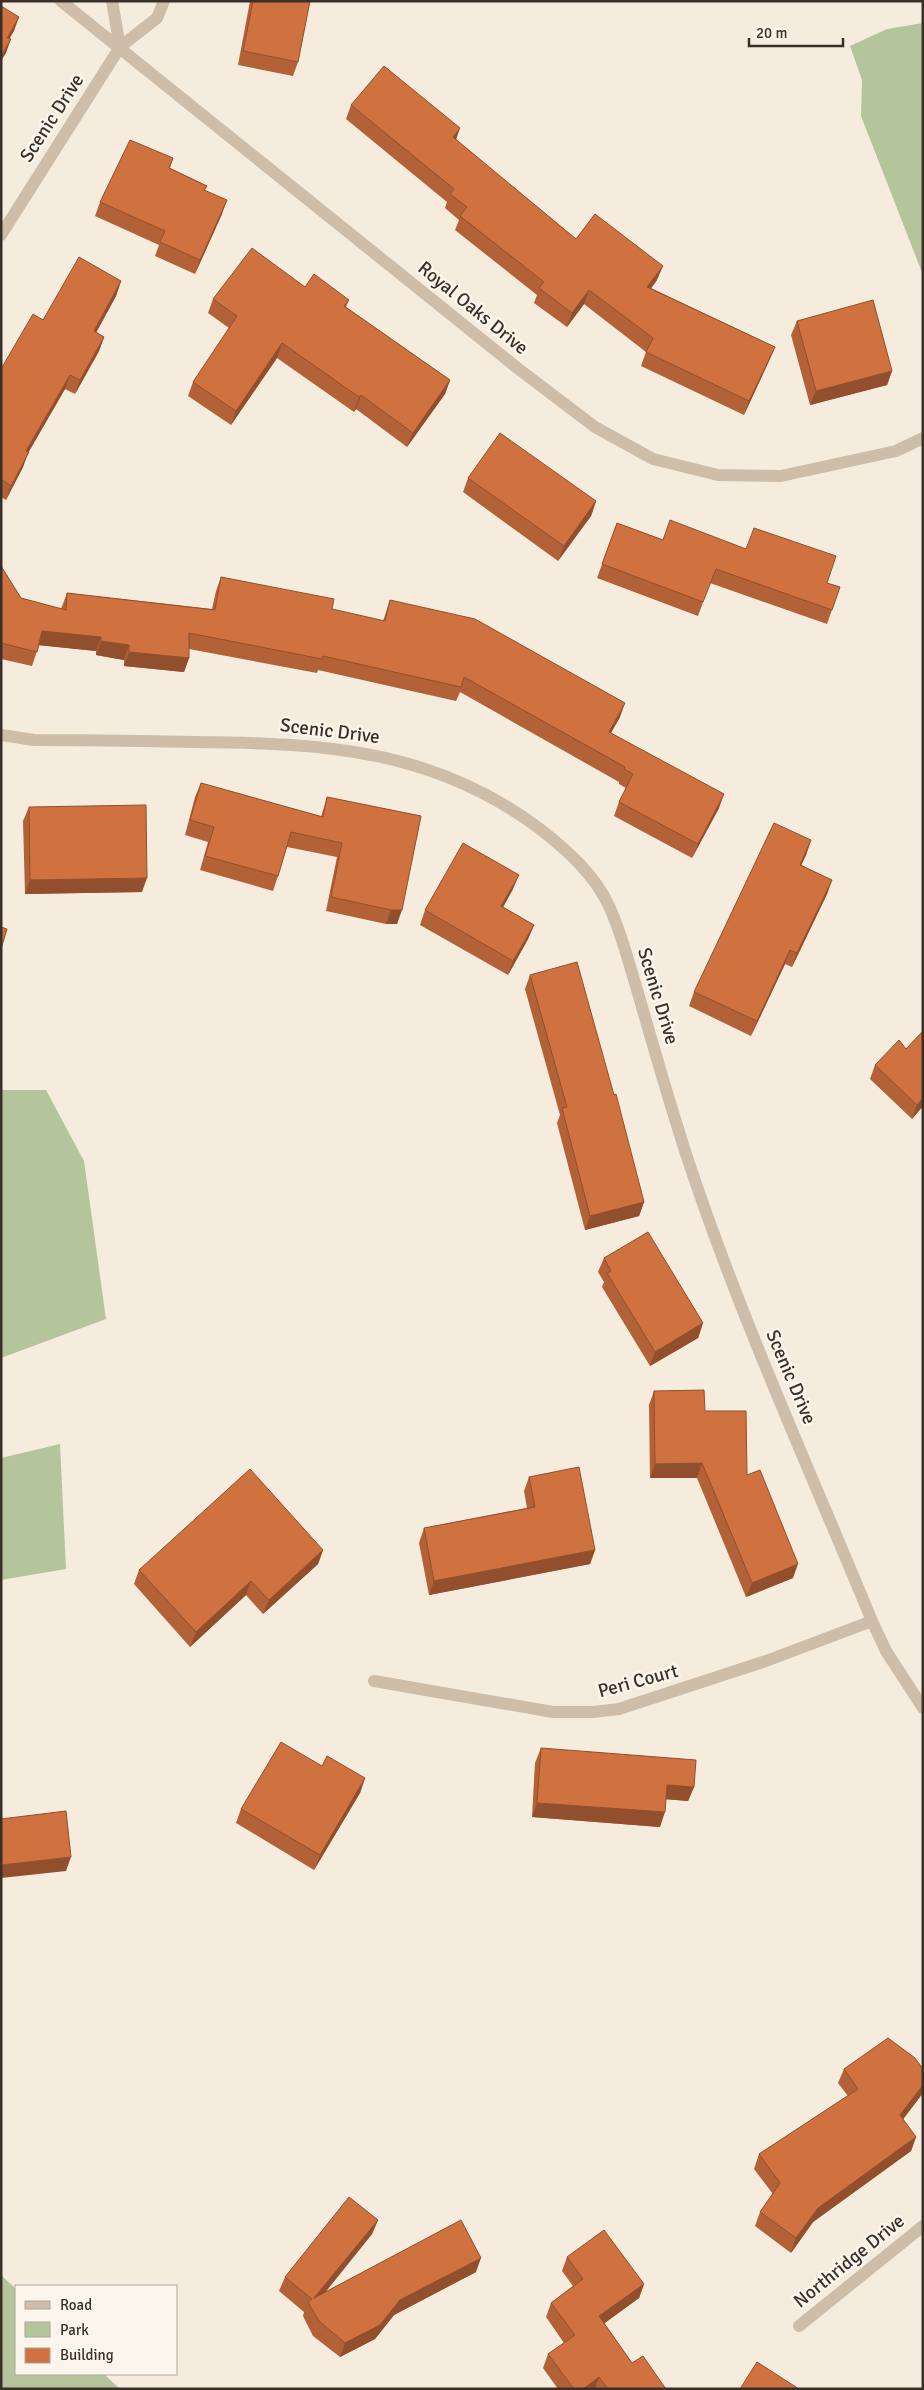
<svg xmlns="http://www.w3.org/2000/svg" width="924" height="2390" font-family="Signika,sans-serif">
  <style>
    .green { fill: #b4c59c }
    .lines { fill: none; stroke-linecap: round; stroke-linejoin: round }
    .minor { stroke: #cebda8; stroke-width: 12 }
    .wall { fill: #b36137 }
    .shaded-wall { fill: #924f2d }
    .building { fill: #d07140; stroke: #924f2d }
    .labels { text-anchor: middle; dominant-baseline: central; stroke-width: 5; stroke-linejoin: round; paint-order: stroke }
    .street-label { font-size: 19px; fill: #3a3029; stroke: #fbf5eb }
  </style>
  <rect width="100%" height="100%" fill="#f5ecde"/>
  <path class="green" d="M 923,23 L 923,275 L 861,116 L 862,80 L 850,46 L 887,29 Z
    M 1,1090 L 46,1090 L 84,1161 L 106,1319 L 1,1358 Z
    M 60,1444 L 66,1569 L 1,1580 L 1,1458 Z
    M 1,2275 L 16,2289 L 16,2374 L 104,2374 L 120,2389 L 1,2389 Z"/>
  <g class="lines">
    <path class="minor" d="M 61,1 L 516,367 L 595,427 L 653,459 L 718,475 L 781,476 L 896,451 L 923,438
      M 112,1 L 120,47 L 157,18 L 164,1
      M 1,235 L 120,47
      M 1,735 L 34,740 C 88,740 141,741 195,742 C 323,743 434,749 540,829 C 567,850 595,875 609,906 C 622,934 629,964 638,993 C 654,1049 670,1105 688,1160 C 740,1317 809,1468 872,1621 L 886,1651 L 923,1708
      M 374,1681 L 553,1712 L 593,1712 L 619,1709 L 766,1661 L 872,1621
      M 799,2326 L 923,2226"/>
  </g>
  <path class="wall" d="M 250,1 L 310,1 L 298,62 L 293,76 L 238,65 Z
    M 351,105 L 456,140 L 576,239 L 657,280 L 651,288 L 775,347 L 769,361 L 744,415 L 641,366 L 646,352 L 584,304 L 567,327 L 534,303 L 537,295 L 455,230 L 459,220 L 445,208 L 447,202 L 346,119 Z
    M 173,158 L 170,168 L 207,186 L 205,190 L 222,214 L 195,274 L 155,256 L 159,245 L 95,216 L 100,202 Z
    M 121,281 L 116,296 L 96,332 L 104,337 L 99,351 L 75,394 L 65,389 L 28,453 L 23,467 L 6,500 L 1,497 L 1,369 L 43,320 Z
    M 305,287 L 349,300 L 346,307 L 450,380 L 445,394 L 407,447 L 356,409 L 354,412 L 277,358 L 231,425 L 188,396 L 193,382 L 229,328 L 208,313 L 213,299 Z
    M 797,321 L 892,371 L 887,385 L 810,405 L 791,335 Z
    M 468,478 L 596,501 L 591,516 L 558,561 L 463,492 Z
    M 617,523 L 663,540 L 827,583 L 840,587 L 827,624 L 710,583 L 698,616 L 597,578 Z
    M 1,566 L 21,598 L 61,609 L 67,593 L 212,609 L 216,591 L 221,577 L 332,609 L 383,621 L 390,600 L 620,717 L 611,733 L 719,808 L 692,858 L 614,816 L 619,802 L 626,788 L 619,784 L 619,782 L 460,692 L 456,701 L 318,670 L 317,673 L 189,649 L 189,658 L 184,672 L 124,666 L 124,660 L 96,655 L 96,651 L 39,645 L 32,666 L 1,659 Z
    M 201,783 L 321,817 L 327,797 L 421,816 L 397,924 L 386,924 L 326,911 L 337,857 L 287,847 L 278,876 L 273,891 L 200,870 L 208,842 L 185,835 L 195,797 Z
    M 29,807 L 142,892 L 25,894 L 23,821 Z
    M 811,840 L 806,855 L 801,865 L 832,880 L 827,894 L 792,967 L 785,964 L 751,1036 L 689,1006 L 694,992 Z
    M 513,889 L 503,907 L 534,925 L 528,939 L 508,975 L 420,925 L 425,910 Z
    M 530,975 L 644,1202 L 639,1216 L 585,1230 L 557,1123 L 560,1115 L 525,989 Z
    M 923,1031 L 923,1106 L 912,1119 L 870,1079 L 875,1065 L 906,1049 Z
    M 604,1258 L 703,1323 L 698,1338 L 650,1366 L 602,1287 L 604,1282 L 598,1272 Z
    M 654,1391 L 705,1411 L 747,1475 L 793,1578 L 746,1597 L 697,1478 L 650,1478 L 649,1405 Z
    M 529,1477 L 595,1550 L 590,1564 L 429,1595 L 419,1543 L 424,1528 L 527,1508 L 524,1491 Z
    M 323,1550 L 318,1564 L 263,1614 L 246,1595 L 190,1647 L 134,1584 L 139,1570 Z
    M 541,1748 L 694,1787 L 688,1801 L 666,1799 L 660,1827 L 532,1817 L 535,1763 Z
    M 322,1766 L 365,1778 L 360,1793 L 314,1870 L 236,1823 L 241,1809 Z
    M 844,2069 L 923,2069 L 923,2093 L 903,2119 L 916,2137 L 911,2151 L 813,2222 L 791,2253 L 755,2226 L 760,2212 L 773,2194 L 754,2169 L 759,2154 L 848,2096 L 838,2083 Z
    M 378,2220 L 372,2234 L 325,2292 L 476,2272 L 394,2315 L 375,2339 L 340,2357 L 313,2336 L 303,2316 L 304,2312 L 279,2291 L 285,2277 Z
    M 567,2257 L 644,2284 L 639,2298 L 604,2323 L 632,2363 L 666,2389 L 558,2389 L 543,2368 L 548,2354 L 564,2343 L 546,2317 L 551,2303 L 573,2286 L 562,2271 Z"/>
  <path class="shaded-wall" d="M 19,17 L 14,31 L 2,52 L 7,38 Z
    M 11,39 L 6,53 L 1,61 L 1,56 Z
    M 460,128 L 455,143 L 453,137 Z
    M 227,200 L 222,214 L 195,274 L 200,260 Z
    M 663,266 L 657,280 L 642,301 L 647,287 Z
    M 121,281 L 116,296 L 89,346 L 94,331 Z
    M 589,290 L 584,304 L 567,327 L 572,313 Z
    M 104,337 L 99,351 L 75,394 L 80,380 Z
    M 282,343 L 277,358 L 231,425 L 236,411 Z
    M 775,347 L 769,361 L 744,415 L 749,401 Z
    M 892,371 L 887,385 L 810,405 L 816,391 Z
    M 70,375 L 65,389 L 28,453 L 23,467 L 6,500 L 11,486 L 26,451 Z
    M 450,380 L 445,394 L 407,447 L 413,433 Z
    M 361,395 L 356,409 L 354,412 L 359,397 Z
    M 596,501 L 591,516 L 558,561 L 564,546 Z
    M 42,631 L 101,637 L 96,651 L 37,645 Z
    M 101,641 L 129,645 L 124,660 L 96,655 Z
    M 129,652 L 189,658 L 184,672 L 124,666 Z
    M 625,703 L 620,717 L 603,746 L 609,732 Z
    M 724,794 L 719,808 L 692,858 L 698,844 Z
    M 811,840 L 806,855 L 795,879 L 800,865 Z
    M 519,875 L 513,889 L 496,920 L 501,906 Z
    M 147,878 L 142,892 L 25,894 L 30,880 Z
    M 832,880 L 827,894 L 792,967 L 797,953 Z
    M 391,910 L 402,910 L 397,924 L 386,924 Z
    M 534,925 L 528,939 L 508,975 L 513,961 Z
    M 790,950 L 785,964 L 751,1036 L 757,1021 Z
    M 923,1098 L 923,1106 L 912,1119 L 917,1105 Z
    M 644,1202 L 639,1216 L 585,1230 L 590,1216 Z
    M 703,1323 L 698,1338 L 650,1366 L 655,1352 Z
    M 702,1463 L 697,1478 L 650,1478 L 655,1464 Z
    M 323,1550 L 318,1564 L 263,1614 L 269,1600 Z
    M 595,1550 L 590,1564 L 429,1595 L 434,1581 Z
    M 798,1564 L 793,1578 L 746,1597 L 752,1583 Z
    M 251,1581 L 246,1595 L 190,1647 L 196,1632 Z
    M 365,1778 L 360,1793 L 314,1870 L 320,1855 Z
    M 667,1785 L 694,1787 L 688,1801 L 662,1799 Z
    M 537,1803 L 665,1812 L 660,1827 L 532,1817 Z
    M 71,1857 L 66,1871 L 1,1878 L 1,1865 Z
    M 923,2085 L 923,2093 L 895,2130 L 900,2115 Z
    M 916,2137 L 911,2151 L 813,2222 L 791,2253 L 796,2238 L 818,2208 Z
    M 378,2220 L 372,2234 L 312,2309 L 314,2298 Z
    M 481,2258 L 476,2272 L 394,2315 L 375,2339 L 340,2357 L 345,2343 L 400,2300 Z
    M 644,2284 L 639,2298 L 594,2331 L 599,2316 Z
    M 599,2377 L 595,2389 L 583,2389 Z"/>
  <path class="building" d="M 253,1 L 310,1 L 298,62 L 243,51 Z
    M 1,6 L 19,17 L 7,38 L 11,39 L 1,56 Z
    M 384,66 L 460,128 L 453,137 L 576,239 L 595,214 L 663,266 L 647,287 L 775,347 L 749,401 L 646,352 L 653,338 L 589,290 L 572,313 L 539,288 L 544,282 L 460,216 L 467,207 L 450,194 L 454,189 L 351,105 Z
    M 130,140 L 173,158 L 169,168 L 207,186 L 204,190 L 227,200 L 200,260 L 160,242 L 165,231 L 100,202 Z
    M 252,248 L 305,287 L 314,274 L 349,300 L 344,306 L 450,380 L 413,433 L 361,395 L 359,397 L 282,343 L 236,411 L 193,382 L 237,316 L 213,299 Z
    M 79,257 L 121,281 L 94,331 L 104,337 L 80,380 L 70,375 L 26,451 L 29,452 L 11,486 L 2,480 L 1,481 L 1,369 L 33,314 L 43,320 Z
    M 873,300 L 892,371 L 816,391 L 797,321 Z
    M 500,433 L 596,501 L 564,546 L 468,478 Z
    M 670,520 L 746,549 L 754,528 L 836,556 L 827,583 L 840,587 L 832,610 L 716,569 L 703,602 L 602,564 L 617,523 L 663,540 Z
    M 1,566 L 21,598 L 66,610 L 67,593 L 215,610 L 221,577 L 334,599 L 332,609 L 385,621 L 390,600 L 475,619 L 625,703 L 609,732 L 724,794 L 698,844 L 619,802 L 633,774 L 624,769 L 625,767 L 464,677 L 461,687 L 323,656 L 322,659 L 189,633 L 189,658 L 129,652 L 129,645 L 101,641 L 101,637 L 42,631 L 37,652 L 1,643 Z
    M 201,783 L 323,817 L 327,797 L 421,816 L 402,910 L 391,910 L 331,897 L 342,843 L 291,832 L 278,876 L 205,856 L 214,827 L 190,820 Z
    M 146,805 L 147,878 L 30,880 L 29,807 Z
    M 774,823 L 811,840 L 800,865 L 832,880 L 797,953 L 790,950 L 757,1021 L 694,992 Z
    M 463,843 L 519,875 L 501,906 L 534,925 L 513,961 L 425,910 Z
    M 1,927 L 7,929 L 1,949 Z
    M 577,962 L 614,1095 L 616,1094 L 644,1202 L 590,1216 L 562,1108 L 567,1107 L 530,975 Z
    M 923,1031 L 923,1098 L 917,1105 L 875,1065 L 899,1040 L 906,1049 Z
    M 648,1232 L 703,1323 L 655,1352 L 607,1273 L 611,1271 L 604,1258 Z
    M 704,1390 L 705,1411 L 746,1411 L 747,1475 L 760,1470 L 798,1564 L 752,1583 L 702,1463 L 655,1464 L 654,1391 Z
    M 579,1467 L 595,1550 L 434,1581 L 424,1528 L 535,1507 L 529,1477 Z
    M 250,1469 L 323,1550 L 269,1600 L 251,1581 L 196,1632 L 139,1570 Z
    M 281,1742 L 322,1766 L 327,1756 L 365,1778 L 320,1855 L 241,1809 Z
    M 541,1748 L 696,1760 L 694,1787 L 667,1785 L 665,1812 L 537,1803 Z
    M 66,1811 L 71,1857 L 1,1865 L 1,1819 Z
    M 888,2038 L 915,2058 L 923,2069 L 923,2085 L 900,2115 L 916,2137 L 818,2208 L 796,2238 L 760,2212 L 780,2183 L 759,2154 L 858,2089 L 844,2069 Z
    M 349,2197 L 378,2220 L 314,2298 L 461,2220 L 481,2258 L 400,2300 L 380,2325 L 345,2343 L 319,2321 L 308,2302 L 312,2299 L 285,2277 Z
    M 604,2230 L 644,2284 L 599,2316 L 632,2363 L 643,2356 L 666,2389 L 608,2389 L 599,2377 L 583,2389 L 574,2389 L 548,2354 L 575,2335 L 551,2303 L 583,2279 L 567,2257 Z
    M 757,2362 L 799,2389 L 740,2389 Z"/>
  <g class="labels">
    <g class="street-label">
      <text transform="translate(52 118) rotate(-57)">Scenic Drive</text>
      <text transform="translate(473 308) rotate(39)">Royal Oaks Drive</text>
      <text transform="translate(330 731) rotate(7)">Scenic Drive</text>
      <text transform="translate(658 996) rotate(73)">Scenic Drive</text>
      <text transform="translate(791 1377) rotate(67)">Scenic Drive</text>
      <text transform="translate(638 1681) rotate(-15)">Peri Court</text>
      <text transform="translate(849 2261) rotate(-39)">Northridge Drive</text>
    </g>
  </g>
  <rect width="924" height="2390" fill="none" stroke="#3a3029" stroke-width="5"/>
  <rect x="15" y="2285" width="162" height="90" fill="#fbf5eb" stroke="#aea69d"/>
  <rect x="25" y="2301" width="25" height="8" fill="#cebda8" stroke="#aea69d"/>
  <text x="60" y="2310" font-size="15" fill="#3a3029">Road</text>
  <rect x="25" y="2322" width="25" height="15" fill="#b4c59c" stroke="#aea69d"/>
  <text x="60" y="2335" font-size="15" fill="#3a3029">Park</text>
  <rect x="25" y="2348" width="25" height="15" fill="#d07140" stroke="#aea69d"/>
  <text x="60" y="2360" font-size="15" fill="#3a3029">Building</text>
  <path d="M749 38v8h94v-8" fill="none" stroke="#3a3029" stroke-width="2.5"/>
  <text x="756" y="38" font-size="15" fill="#3a3029" stroke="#fbf5eb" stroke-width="4" paint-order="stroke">20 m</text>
</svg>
